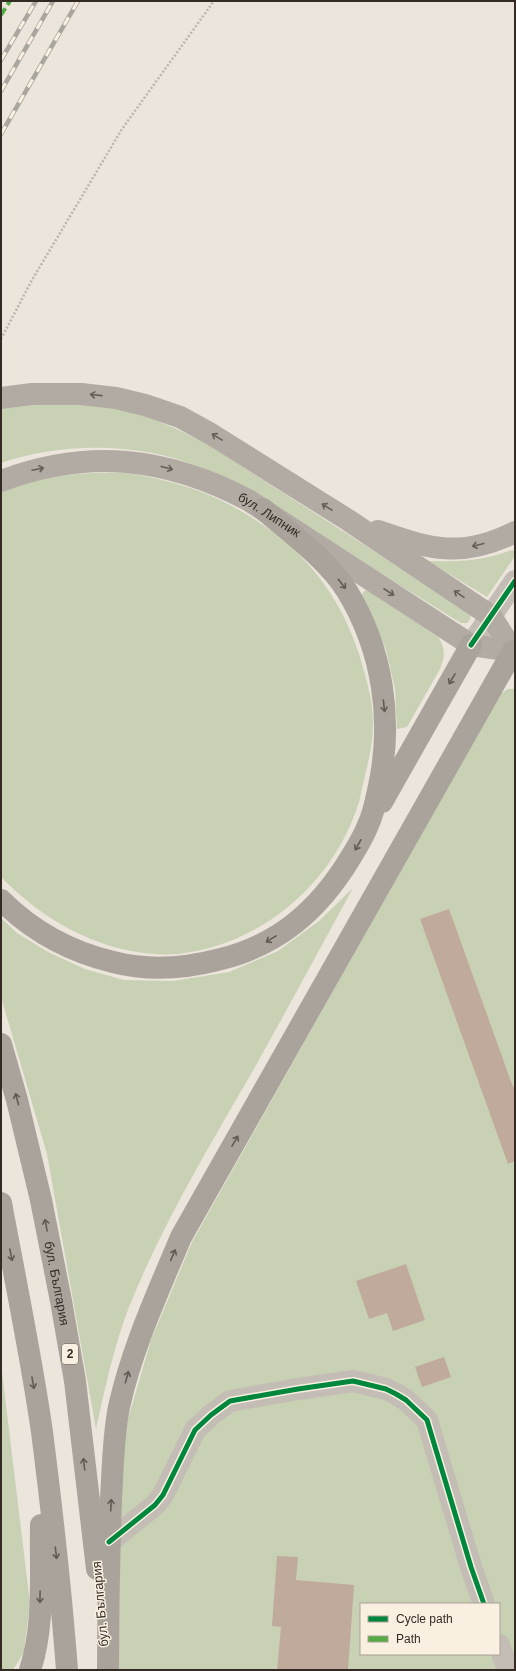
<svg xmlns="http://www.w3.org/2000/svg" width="516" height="1671" font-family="Helvetica,sans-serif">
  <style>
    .green { fill: #c9d1b4; fill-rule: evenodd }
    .building { fill: #c0aa9c }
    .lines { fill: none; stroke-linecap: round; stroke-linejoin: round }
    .path { stroke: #bcb5ad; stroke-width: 2.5; stroke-dasharray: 2 2; stroke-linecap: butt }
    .minor { stroke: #c3bdb5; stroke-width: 22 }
    .major { stroke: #b2aba4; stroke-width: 22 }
    .highway { stroke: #aaa39b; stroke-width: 22 }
    .rail-casing { stroke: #aba59f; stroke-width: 4.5 }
    .rail { stroke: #f9f0e1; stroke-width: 3; stroke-dasharray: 9; stroke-linecap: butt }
    .quiet { stroke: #54ab44; stroke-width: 4; stroke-dasharray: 8 4; stroke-linecap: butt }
    .cycleway-casing { stroke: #f9f0e1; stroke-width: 8 }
    .cycleway { stroke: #00873e; stroke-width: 5 }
    .oneway { stroke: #665e57 }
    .oneway2 { stroke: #635a54 }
    .labels { text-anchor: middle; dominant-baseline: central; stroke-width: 3; stroke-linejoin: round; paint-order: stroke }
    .shield { fill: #f9f0e1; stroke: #6e655d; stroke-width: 1 }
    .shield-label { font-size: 12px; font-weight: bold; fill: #332a24 }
    .street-label { font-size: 13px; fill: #332a24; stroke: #f9f0e1 }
  </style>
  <rect width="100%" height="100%" fill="#ebe5db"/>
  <path class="green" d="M 43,404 C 67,404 91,404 114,408 C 146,414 178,429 207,444 L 469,612 C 472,617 471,619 467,623 L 461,623 C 414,594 367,565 320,536 C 281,511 242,485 199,467 C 141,442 60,442 1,463 L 1,409 Z
    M 91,473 C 102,473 113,472 124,473 C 137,474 149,477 162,480 C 211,491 253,514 291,547 C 324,577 345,612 359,654 C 366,677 373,700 373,724 C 373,742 369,759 365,776 C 362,786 361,798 357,808 C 335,873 281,926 216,946 C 196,952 175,956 155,954 C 95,950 42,919 1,877 L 1,489 C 30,478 60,475 91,473 Z
    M 512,550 L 515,552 L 515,556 L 487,597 L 428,561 C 459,562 482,561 512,550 Z
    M 367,590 L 438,637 C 446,649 445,657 440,669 L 407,727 L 397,729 L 395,689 L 386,650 L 362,594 L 364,591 Z
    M 508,689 L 515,689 L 515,1670 L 118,1670 L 117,1515 L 128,1419 L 151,1340 L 192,1242 L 500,694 ZM 361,1604 L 499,1604 L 499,1654 L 361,1654 Z
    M 353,888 C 319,950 286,1012 251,1074 C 207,1150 162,1225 129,1307 C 114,1346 105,1388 96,1429 L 47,1154 L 1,997 L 1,918 L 17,933 L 48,952 L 85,969 L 124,980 L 173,981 L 229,972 L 278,951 L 319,921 Z
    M 1,1364 L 30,1603 L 24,1652 L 13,1670 L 1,1670 Z"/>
  <path class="building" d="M 449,909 L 513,1087 L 515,1086 L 515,1161 L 508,1164 L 420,919 Z
    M 406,1264 L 425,1320 L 393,1331 L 387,1313 L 369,1319 L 356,1281 Z
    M 444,1357 L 451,1377 L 422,1387 L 415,1367 Z
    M 277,1556 L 298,1557 L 296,1580 L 354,1585 L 348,1670 L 277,1670 L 281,1627 L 272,1626 Z"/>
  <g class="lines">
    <path class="path" d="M 1,339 L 32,280 L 122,129 L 214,1"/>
    <path class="minor" d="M 471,645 L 515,581
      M 109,1542 L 155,1505 L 163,1495 L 195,1430 L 211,1415 L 230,1401 L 298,1389 L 353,1381 L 386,1389 L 396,1394 L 406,1400 L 427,1420 L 471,1567 L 484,1604
      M 499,1645 L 508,1670"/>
    <g class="major">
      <path d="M 1,398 L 32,394 L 81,394 L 116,398 L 145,405 L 180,417 L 211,434 L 348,520 L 491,616 L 513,651"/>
      <path id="s1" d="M 1,481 C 89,448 166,457 248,500 L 471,645 L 513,651"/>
      <path d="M 378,531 C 430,549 462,559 515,532"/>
    </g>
    <g class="highway">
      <path d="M 382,802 L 471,645"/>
      <path d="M 1,900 C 32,931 71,952 113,962 C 148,971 182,969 217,960 C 278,946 319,910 351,857 C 357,847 364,836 368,825 C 374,813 376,799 379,786 C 393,720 383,650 347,591 C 327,559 291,534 263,509"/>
      <path id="s2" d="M 1,1044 L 17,1100 L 41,1200 L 61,1301 L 75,1381 L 97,1569"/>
      <path d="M 1,1203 C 15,1279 31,1355 42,1432 C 52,1511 61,1591 67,1670"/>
      <path d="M 30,1670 C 45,1626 40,1571 41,1525"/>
      <path d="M 108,1670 C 108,1612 109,1555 111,1498 C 113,1467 113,1437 119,1407 C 132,1348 158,1292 181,1237 L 513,651"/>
    </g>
    <defs>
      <path id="rail" d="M 1,60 L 36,1
        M 1,91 L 53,1
        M 1,134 L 78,1"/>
    </defs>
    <use href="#rail" class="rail-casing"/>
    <use href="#rail" class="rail"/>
    <path class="quiet" d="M 1,15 L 10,1"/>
    <defs>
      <path id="cycleway" d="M 471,645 L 515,581
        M 109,1542 L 155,1505 L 163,1495 L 195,1430 L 211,1415 L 230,1401 L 298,1389 L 353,1381 L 386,1389 L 396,1394 L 406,1400 L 427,1420 L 471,1567 L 484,1604"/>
    </defs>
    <use href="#cycleway" class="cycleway-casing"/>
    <use href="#cycleway" class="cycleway"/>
  </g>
  <defs><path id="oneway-shaft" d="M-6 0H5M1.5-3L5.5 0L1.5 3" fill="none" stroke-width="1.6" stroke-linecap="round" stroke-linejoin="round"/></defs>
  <g class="oneway">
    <use href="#oneway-shaft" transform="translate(96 395) rotate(-174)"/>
    <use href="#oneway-shaft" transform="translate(217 437) rotate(-148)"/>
    <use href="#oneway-shaft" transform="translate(167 468) rotate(15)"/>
    <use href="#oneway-shaft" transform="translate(38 469) rotate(-12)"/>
    <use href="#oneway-shaft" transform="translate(327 507) rotate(-148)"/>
    <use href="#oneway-shaft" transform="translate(478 545) rotate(166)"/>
    <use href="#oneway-shaft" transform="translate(389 592) rotate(33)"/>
    <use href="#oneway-shaft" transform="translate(459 594) rotate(-146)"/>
  </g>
  <g class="oneway2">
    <use href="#oneway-shaft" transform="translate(342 584) rotate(52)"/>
    <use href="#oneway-shaft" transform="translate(452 679) rotate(120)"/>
    <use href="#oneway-shaft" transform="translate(384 706) rotate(84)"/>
    <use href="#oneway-shaft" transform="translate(358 845) rotate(119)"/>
    <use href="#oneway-shaft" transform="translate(271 939) rotate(148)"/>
    <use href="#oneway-shaft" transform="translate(17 1099) rotate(-105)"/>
    <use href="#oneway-shaft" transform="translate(235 1141) rotate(-60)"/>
    <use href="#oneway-shaft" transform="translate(46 1225) rotate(-101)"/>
    <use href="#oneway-shaft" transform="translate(11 1255) rotate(79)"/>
    <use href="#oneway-shaft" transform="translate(173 1255) rotate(-67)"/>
    <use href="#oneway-shaft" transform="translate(127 1377) rotate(-74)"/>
    <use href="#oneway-shaft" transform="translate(33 1383) rotate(80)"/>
    <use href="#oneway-shaft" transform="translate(84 1464) rotate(-97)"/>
    <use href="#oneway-shaft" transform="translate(111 1505) rotate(-87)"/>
    <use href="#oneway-shaft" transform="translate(56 1553) rotate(83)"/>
    <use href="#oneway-shaft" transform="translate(40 1597) rotate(91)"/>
  </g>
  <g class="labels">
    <rect class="shield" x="62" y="1344" width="16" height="20" rx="3"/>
    <g class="shield-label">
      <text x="70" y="1354">2</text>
    </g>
    <g class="street-label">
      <text stroke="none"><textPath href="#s1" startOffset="282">бул. Липник</textPath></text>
      <text stroke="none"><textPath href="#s2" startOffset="246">бул. България</textPath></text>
      <text transform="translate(100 1604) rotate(-95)">бул. България</text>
    </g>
  </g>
  <rect width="516" height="1671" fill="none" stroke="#332a24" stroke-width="4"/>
  <rect x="360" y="1603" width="140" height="52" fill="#f9f0e1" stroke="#aaa195"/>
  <rect x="368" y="1616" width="20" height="6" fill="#00873e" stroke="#aaa195"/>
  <text x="396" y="1623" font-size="12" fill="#332a24">Cycle path</text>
  <rect x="368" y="1636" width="20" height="6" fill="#54ab44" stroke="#aaa195"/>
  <text x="396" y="1643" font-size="12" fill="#332a24">Path</text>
</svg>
